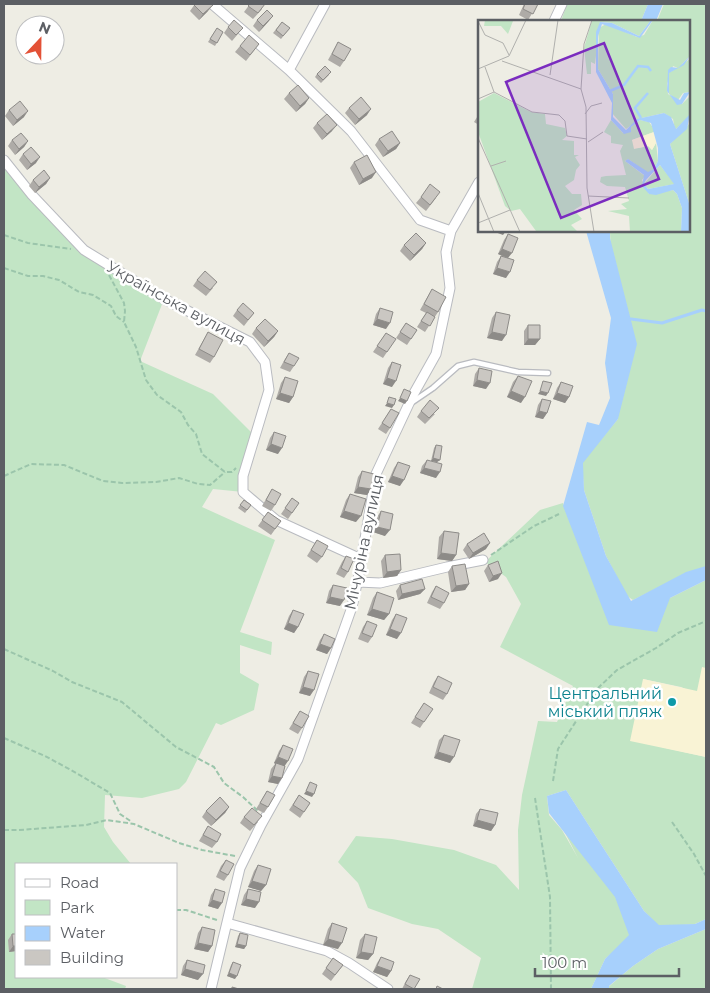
<svg xmlns="http://www.w3.org/2000/svg" width="710" height="993" font-family="Montserrat,sans-serif">
  <style>
    .green { fill: #c2e5c5 }
    .sand { fill: #f9f3d5 }
    .water { fill: #a7d0fc }
    .lines { fill: none; stroke-linecap: round; stroke-linejoin: round }
    .stream { stroke: #a7d0fc; stroke-width: 3 }
    .service-casing { stroke: #b9bbc0; stroke-width: 7 }
    .minor-casing { stroke: #b9bbc0; stroke-width: 11 }
    .path { stroke: #9bc5ab; stroke-width: 2; stroke-dasharray: 5 2.5; stroke-linecap: butt }
    .service { stroke: #fff; stroke-width: 4.5 }
    .minor { stroke: #fff; stroke-width: 9 }
    .wall { fill: #aeaba7 }
    .shaded-wall { fill: #8d8b88 }
    .building { fill: #cac7c2; stroke: #8d8b88 }
    .culture-dot { fill: #0f9aa8; stroke: #fff; stroke-width: 2 }
    .labels { text-anchor: middle; dominant-baseline: central; stroke-width: 5; stroke-linejoin: round; paint-order: stroke }
    .street-label { font-size: 16px; fill: #5c5f64; stroke: #fff }
    .culture-label { font-size: 16px; fill: #0d838f; stroke: #fff; text-anchor: end }
    .inset-river { fill: none; stroke: #a7d0fc; stroke-width: 2.5 }
    .inset-road { fill: none; stroke: #b0b0ad; stroke-width: 1 }
    .view { fill: #7b2cbf; fill-opacity: 0.15; stroke: #7b2cbf; stroke-width: 2.5 }
    .inset-edge { fill: none; stroke: #5c5f64; stroke-width: 2.5 }
  </style>
  <rect width="100%" height="100%" fill="#eeede4"/>
  <path class="green" d="M 567,4 L 648,4 L 641,21 L 561,21 Z
    M 664,4 L 706,4 L 706,567 L 686,574 L 633,600 L 627,596 L 606,556 L 584,490 L 582,462 L 618,419 L 610,231 L 689,231 L 689,21 L 657,21 Z
    M 4,160 L 84,250 L 164,299 L 140,361 L 213,394 L 255,436 L 243,492 L 213,489 L 202,507 L 275,540 L 240,632 L 272,642 L 271,655 L 240,645 L 240,673 L 259,684 L 254,710 L 221,725 L 216,723 L 186,782 L 179,789 L 142,798 L 105,795 L 104,827 L 113,842 L 131,864 L 16,864 L 16,977 L 102,977 L 126,986 L 125,989 L 4,989 Z
    M 563,503 L 606,612 L 670,598 L 706,580 L 706,668 L 702,668 L 700,691 L 692,692 L 681,687 L 643,679 L 661,747 L 706,757 L 706,919 L 695,924 L 660,927 L 644,911 L 566,790 L 547,796 L 549,815 L 562,830 L 578,858 L 561,825 L 616,895 L 631,936 L 605,959 L 591,989 L 472,989 L 481,958 L 438,929 L 412,924 L 368,908 L 358,883 L 338,862 L 356,836 L 392,839 L 454,850 L 496,865 L 519,890 L 518,830 L 522,795 L 538,721 L 557,722 L 573,686 L 500,647 L 521,604 L 506,577 L 485,562 L 540,510 Z
    M 706,929 L 706,989 L 606,989 L 633,966 L 658,949 Z"/>
  <path class="sand" d="M 702,667 L 706,668 L 706,757 L 630,741 L 643,679 L 697,691 Z"/>
  <path class="water" d="M 648,4 L 663,4 L 656,21 L 641,21 Z
    M 586,231 L 610,231 L 610,238 L 637,344 L 618,419 L 583,463 L 584,490 L 606,556 L 631,601 L 686,572 L 706,566 L 706,580 L 670,598 L 657,632 L 609,625 L 563,506 L 587,422 L 599,425 L 610,398 L 605,363 L 611,318 Z
    M 566,790 L 644,911 L 659,925 L 695,924 L 706,919 L 706,929 L 658,949 L 633,966 L 609,986 L 609,989 L 591,989 L 605,959 L 629,935 L 615,897 L 549,813 L 547,796 Z"/>
  <g class="lines">
    <path class="stream" d="M 631,319 L 662,323 L 702,310 L 706,311"/>
    <defs>
      <path id="service" d="M 411,403 L 433,388 L 458,366 L 474,362 L 518,372 L 548,373"/>
      <path id="minor" d="M 212,4 L 289,70 L 351,131 L 420,220 L 451,231
        M 554,21 L 562,4
        M 289,70 L 325,4
        M 4,160 L 32,195 L 84,250 L 164,299 L 250,342 L 265,362 L 269,390 L 243,476 L 243,492 L 276,520 L 361,559
        M 358,582 L 380,583 L 447,567 L 483,560
        M 227,923 L 327,951 L 349,963 L 388,989
        M 211,989 L 240,868 L 261,825 L 298,759 L 352,607 L 359,574 L 376,474 L 413,395 L 436,354 L 450,288 L 446,252 L 451,231 L 479,182"/>
    </defs>
    <use href="#service" class="service-casing"/>
    <use href="#minor" class="minor-casing"/>
    <path class="path" d="M 4,235 L 28,243 L 71,249
      M 4,268 L 28,276 L 43,276 L 59,280 L 79,292 L 93,295 L 111,306 L 116,316 L 124,322
      M 109,275 L 124,303 L 125,311 L 124,322 L 136,347 L 146,380 L 157,395 L 181,412 L 188,425 L 196,434 L 202,454 L 225,472 L 232,472 L 236,468
      M 4,476 L 31,464 L 64,465 L 103,481 L 122,483 L 156,482 L 179,478 L 198,484 L 210,485 L 225,472
      M 491,555 L 534,526 L 559,514
      M 4,649 L 53,671 L 72,682 L 122,702 L 176,747 L 214,767 L 224,783 L 243,797 L 258,811
      M 4,738 L 45,756 L 71,770 L 110,793 L 120,814 L 132,822
      M 553,781 L 558,749 L 597,689 L 617,670 L 656,648 L 678,633 L 706,621
      M 535,798 L 550,897 L 551,989
      M 672,822 L 694,854 L 706,876
      M 4,830 L 19,830 L 86,825 L 107,820 L 134,824 L 179,843 L 202,850 L 235,856
      M 176,910 L 186,910 L 217,920
      M 15,961 L 16,961"/>
    <use href="#service" class="service"/>
    <use href="#minor" class="minor"/>
  </g>
  <path class="wall" d="M 195,4 L 208,11 L 199,20 L 190,11 Z
    M 250,4 L 262,9 L 253,19 L 244,12 Z
    M 524,4 L 538,4 L 528,20 L 519,15 Z
    M 273,16 L 268,22 L 259,32 L 253,26 L 257,20 Z
    M 282,22 L 290,28 L 281,39 L 273,33 Z
    M 228,27 L 243,28 L 232,41 L 224,33 Z
    M 217,28 L 223,32 L 215,46 L 208,42 Z
    M 338,42 L 344,61 L 340,67 L 328,60 Z
    M 259,44 L 246,61 L 235,52 L 240,46 Z
    M 317,74 L 329,75 L 321,83 L 315,77 Z
    M 289,93 L 309,98 L 305,104 L 296,112 L 284,99 Z
    M 349,108 L 367,115 L 355,125 L 345,113 Z
    M 9,110 L 24,117 L 13,126 L 5,116 Z
    M 479,114 L 479,125 L 474,122 Z
    M 317,123 L 332,131 L 322,140 L 313,128 Z
    M 379,139 L 400,143 L 396,149 L 383,157 L 375,145 Z
    M 12,140 L 28,141 L 24,147 L 15,155 L 8,146 Z
    M 23,154 L 36,163 L 27,170 L 19,160 Z
    M 354,162 L 372,178 L 359,185 L 350,168 Z
    M 50,178 L 46,184 L 35,193 L 29,186 L 33,180 Z
    M 421,197 L 436,198 L 426,211 L 416,203 Z
    M 508,234 L 508,258 L 506,278 L 493,274 L 497,262 L 501,256 L 502,256 L 498,254 L 504,240 Z
    M 426,243 L 422,249 L 410,261 L 400,251 L 404,245 Z
    M 197,280 L 213,288 L 206,296 L 193,286 Z
    M 432,289 L 438,312 L 425,332 L 417,327 L 426,313 L 420,310 Z
    M 380,308 L 386,329 L 373,325 L 376,314 Z
    M 237,310 L 254,313 L 244,326 L 233,316 Z
    M 496,312 L 502,341 L 487,338 L 492,318 Z
    M 406,323 L 417,330 L 407,345 L 396,338 Z
    M 528,325 L 540,339 L 535,345 L 524,345 L 524,331 Z
    M 256,328 L 278,331 L 274,337 L 264,347 L 252,334 Z
    M 208,332 L 214,357 L 210,363 L 195,355 Z
    M 386,333 L 387,352 L 383,358 L 373,352 Z
    M 289,353 L 294,366 L 290,372 L 280,368 L 285,359 Z
    M 392,362 L 392,387 L 383,384 L 388,368 Z
    M 479,368 L 486,389 L 473,386 L 475,374 Z
    M 518,376 L 521,403 L 507,397 L 513,382 Z
    M 285,377 L 293,397 L 289,403 L 276,399 L 281,383 Z
    M 561,382 L 569,397 L 565,403 L 553,399 L 557,388 Z
    M 542,399 L 547,413 L 543,419 L 535,417 L 538,405 Z
    M 391,409 L 390,428 L 386,434 L 378,429 Z
    M 421,411 L 435,414 L 425,424 L 417,417 Z
    M 274,432 L 278,454 L 266,450 L 270,438 Z
    M 436,445 L 440,460 L 437,462 L 431,461 L 434,448 Z
    M 427,460 L 436,478 L 420,473 L 422,466 Z
    M 398,462 L 400,486 L 388,482 L 394,468 Z
    M 362,471 L 371,489 L 367,495 L 354,493 L 358,477 Z
    M 272,489 L 275,505 L 271,511 L 262,506 Z
    M 350,494 L 356,522 L 340,517 L 346,500 Z
    M 292,498 L 299,503 L 288,519 L 281,514 Z
    M 244,500 L 251,505 L 245,513 L 238,508 Z
    M 381,511 L 385,536 L 373,532 L 377,517 Z
    M 268,512 L 281,521 L 271,535 L 258,526 Z
    M 444,531 L 456,555 L 452,561 L 437,559 L 439,537 Z
    M 317,540 L 322,557 L 317,563 L 307,556 Z
    M 467,544 L 486,549 L 469,559 L 463,550 Z
    M 385,555 L 401,570 L 397,576 L 383,578 L 381,561 Z
    M 346,556 L 348,572 L 344,578 L 336,574 L 342,562 Z
    M 488,565 L 498,579 L 489,582 L 484,571 Z
    M 452,566 L 469,584 L 465,590 L 451,592 L 448,572 Z
    M 333,585 L 340,606 L 326,603 L 329,591 Z
    M 400,585 L 425,589 L 420,594 L 398,600 L 396,591 Z
    M 436,586 L 444,603 L 440,609 L 427,603 L 432,592 Z
    M 377,592 L 389,614 L 384,620 L 367,615 L 373,598 Z
    M 293,610 L 298,627 L 294,633 L 284,629 L 289,616 Z
    M 396,614 L 397,639 L 386,635 L 392,620 Z
    M 367,621 L 372,637 L 368,643 L 358,639 L 363,627 Z
    M 324,634 L 331,648 L 327,654 L 316,650 L 320,640 Z
    M 308,671 L 310,696 L 299,693 L 304,677 Z
    M 438,676 L 447,694 L 443,700 L 429,693 L 434,682 Z
    M 424,703 L 424,722 L 420,728 L 411,723 Z
    M 300,711 L 302,728 L 298,734 L 289,729 Z
    M 444,735 L 450,763 L 434,758 L 439,740 Z
    M 283,745 L 285,766 L 278,784 L 268,782 L 271,769 L 275,764 L 274,763 L 279,751 Z
    M 267,791 L 268,807 L 264,813 L 256,809 Z
    M 299,795 L 310,803 L 300,818 L 289,810 Z
    M 229,807 L 225,813 L 211,826 L 202,817 L 206,811 Z
    M 480,809 L 495,825 L 491,831 L 473,826 L 476,814 Z
    M 244,817 L 258,822 L 250,831 L 240,823 Z
    M 208,826 L 217,842 L 212,848 L 199,841 Z
    M 226,860 L 228,875 L 224,881 L 216,877 L 221,866 Z
    M 258,865 L 266,885 L 261,891 L 248,887 L 254,871 Z
    M 215,889 L 218,909 L 208,906 L 211,895 Z
    M 248,889 L 255,908 L 241,905 L 244,895 Z
    M 332,923 L 338,949 L 323,945 L 328,929 Z
    M 202,927 L 212,946 L 208,952 L 194,949 L 198,933 Z
    M 240,933 L 246,946 L 244,949 L 235,947 L 238,936 Z
    M 12,934 L 16,934 L 16,951 L 9,952 L 8,940 Z
    M 365,934 L 373,954 L 368,960 L 356,958 L 360,940 Z
    M 381,957 L 391,971 L 387,977 L 373,972 L 377,963 Z
    M 333,958 L 343,965 L 331,981 L 322,974 Z
    M 187,960 L 198,980 L 181,975 L 183,966 Z
    M 233,962 L 235,979 L 227,976 L 231,965 Z
    M 410,975 L 414,989 L 402,989 L 406,981 Z"/>
  <path class="shaded-wall" d="M 213,5 L 208,11 L 199,20 L 203,14 Z
    M 273,16 L 268,22 L 259,32 L 263,26 Z
    M 309,98 L 305,104 L 296,112 L 300,106 Z
    M 371,109 L 367,115 L 355,125 L 359,119 Z
    M 28,111 L 24,117 L 13,126 L 17,120 Z
    M 337,125 L 332,131 L 322,140 L 327,134 Z
    M 28,141 L 24,147 L 15,155 L 19,149 Z
    M 400,143 L 396,149 L 383,157 L 388,151 Z
    M 40,157 L 36,163 L 27,170 L 31,164 Z
    M 376,172 L 372,178 L 359,185 L 363,179 Z
    M 50,178 L 46,184 L 35,193 L 39,187 Z
    M 496,231 L 506,231 L 503,235 L 495,232 Z
    M 426,243 L 422,249 L 410,261 L 414,255 Z
    M 502,249 L 512,253 L 508,258 L 498,254 Z
    M 497,268 L 510,272 L 506,278 L 493,274 Z
    M 377,319 L 390,323 L 386,329 L 373,325 Z
    M 278,331 L 274,337 L 264,347 L 268,341 Z
    M 492,332 L 506,335 L 502,341 L 487,338 Z
    M 528,339 L 540,339 L 535,345 L 524,345 Z
    M 387,378 L 396,381 L 392,387 L 383,384 Z
    M 477,380 L 490,383 L 486,389 L 473,386 Z
    M 511,391 L 525,397 L 521,403 L 507,397 Z
    M 540,391 L 548,393 L 546,396 L 538,394 Z
    M 280,393 L 293,397 L 289,403 L 276,399 Z
    M 557,393 L 569,397 L 565,403 L 553,399 Z
    M 400,398 L 407,401 L 405,404 L 398,401 Z
    M 387,403 L 394,405 L 392,408 L 385,406 Z
    M 539,411 L 547,413 L 543,419 L 535,417 Z
    M 271,444 L 282,448 L 278,454 L 266,450 Z
    M 433,458 L 440,460 L 437,462 L 431,461 Z
    M 424,468 L 440,472 L 436,478 L 420,473 Z
    M 392,476 L 404,480 L 400,486 L 388,482 Z
    M 358,487 L 371,489 L 367,495 L 354,493 Z
    M 344,511 L 361,516 L 356,522 L 340,517 Z
    M 377,527 L 390,530 L 385,536 L 373,532 Z
    M 490,543 L 486,549 L 469,559 L 473,553 Z
    M 441,553 L 456,555 L 452,561 L 437,559 Z
    M 401,570 L 397,576 L 383,578 L 387,572 Z
    M 502,573 L 498,579 L 489,582 L 493,576 Z
    M 469,584 L 465,590 L 451,592 L 456,586 Z
    M 425,589 L 420,594 L 398,600 L 402,594 Z
    M 330,597 L 344,600 L 340,606 L 326,603 Z
    M 372,609 L 389,614 L 384,620 L 367,615 Z
    M 288,623 L 298,627 L 294,633 L 284,629 Z
    M 390,629 L 401,633 L 397,639 L 386,635 Z
    M 320,644 L 331,648 L 327,654 L 316,650 Z
    M 303,687 L 314,690 L 310,696 L 299,693 Z
    M 438,752 L 454,757 L 450,763 L 434,758 Z
    M 278,757 L 288,761 L 284,767 L 274,763 Z
    M 272,776 L 282,778 L 278,784 L 268,782 Z
    M 306,791 L 314,794 L 312,797 L 304,794 Z
    M 229,807 L 225,813 L 211,826 L 216,820 Z
    M 477,820 L 495,825 L 491,831 L 473,826 Z
    M 252,881 L 266,885 L 261,891 L 248,887 Z
    M 246,899 L 259,902 L 255,908 L 241,905 Z
    M 212,900 L 222,903 L 218,909 L 208,906 Z
    M 328,939 L 342,943 L 338,949 L 323,945 Z
    M 198,943 L 212,946 L 208,952 L 194,949 Z
    M 237,944 L 246,946 L 244,949 L 235,947 Z
    M 13,946 L 16,946 L 16,951 L 9,952 Z
    M 361,952 L 373,954 L 368,960 L 356,958 Z
    M 377,966 L 391,971 L 387,977 L 373,972 Z
    M 185,969 L 203,974 L 198,980 L 181,975 Z
    M 229,973 L 237,976 L 235,979 L 227,976 Z"/>
  <path class="building" d="M 195,4 L 212,4 L 213,5 L 203,14 L 194,5 Z
    M 250,4 L 265,4 L 258,13 L 248,6 Z
    M 525,4 L 538,4 L 533,14 L 523,9 Z
    M 267,10 L 273,16 L 263,26 L 257,20 Z
    M 234,20 L 243,28 L 236,35 L 228,27 Z
    M 282,22 L 290,28 L 283,36 L 276,30 Z
    M 217,28 L 223,32 L 217,43 L 210,39 Z
    M 249,35 L 259,44 L 250,55 L 240,46 Z
    M 338,42 L 351,49 L 344,61 L 332,54 Z
    M 325,66 L 331,72 L 323,80 L 317,74 Z
    M 298,85 L 309,98 L 300,106 L 289,93 Z
    M 361,97 L 371,109 L 359,119 L 349,108 Z
    M 20,101 L 28,111 L 17,120 L 9,110 Z
    M 327,114 L 337,125 L 327,134 L 317,123 Z
    M 392,131 L 400,143 L 388,151 L 379,139 Z
    M 21,133 L 28,141 L 19,149 L 12,140 Z
    M 31,147 L 40,157 L 31,164 L 23,154 Z
    M 367,155 L 376,172 L 363,179 L 354,162 Z
    M 44,170 L 50,178 L 39,187 L 33,180 Z
    M 430,184 L 440,192 L 430,205 L 421,197 Z
    M 416,233 L 426,243 L 414,255 L 404,245 Z
    M 508,234 L 518,238 L 512,253 L 502,249 Z
    M 501,256 L 514,260 L 510,272 L 497,268 Z
    M 205,271 L 217,282 L 210,290 L 197,280 Z
    M 432,289 L 446,297 L 438,312 L 424,304 Z
    M 243,303 L 254,313 L 248,320 L 237,310 Z
    M 380,308 L 393,312 L 390,323 L 377,319 Z
    M 427,312 L 435,317 L 430,326 L 421,321 Z
    M 496,312 L 510,315 L 506,335 L 492,332 Z
    M 265,319 L 278,331 L 268,341 L 256,328 Z
    M 406,323 L 417,330 L 411,339 L 400,332 Z
    M 528,325 L 540,325 L 540,339 L 528,339 Z
    M 208,332 L 223,340 L 214,357 L 199,349 Z
    M 386,333 L 396,339 L 387,352 L 377,346 Z
    M 289,353 L 299,358 L 294,366 L 284,362 Z
    M 392,362 L 401,365 L 396,381 L 387,378 Z
    M 479,368 L 492,371 L 490,383 L 477,380 Z
    M 518,376 L 532,381 L 525,397 L 511,391 Z
    M 285,377 L 298,381 L 293,397 L 280,393 Z
    M 543,381 L 552,383 L 548,393 L 540,391 Z
    M 561,382 L 573,386 L 569,397 L 557,393 Z
    M 404,389 L 411,392 L 407,401 L 400,398 Z
    M 389,397 L 396,399 L 394,405 L 387,403 Z
    M 542,399 L 551,401 L 547,413 L 539,411 Z
    M 430,400 L 439,408 L 429,418 L 421,411 Z
    M 391,409 L 399,413 L 390,428 L 382,423 Z
    M 274,432 L 286,436 L 282,448 L 271,444 Z
    M 436,445 L 442,446 L 440,460 L 433,458 Z
    M 427,460 L 442,464 L 440,472 L 424,468 Z
    M 398,462 L 410,466 L 404,480 L 392,476 Z
    M 362,471 L 374,474 L 371,489 L 358,487 Z
    M 272,489 L 281,494 L 275,505 L 266,500 Z
    M 350,494 L 366,499 L 361,516 L 344,511 Z
    M 292,498 L 299,503 L 292,513 L 285,508 Z
    M 244,500 L 251,505 L 247,510 L 240,505 Z
    M 381,511 L 393,514 L 390,530 L 377,527 Z
    M 268,512 L 281,521 L 275,529 L 262,520 Z
    M 444,531 L 459,533 L 456,555 L 441,553 Z
    M 484,533 L 490,543 L 473,553 L 467,544 Z
    M 317,540 L 328,546 L 322,557 L 311,550 Z
    M 400,554 L 401,570 L 387,572 L 385,555 Z
    M 346,556 L 354,559 L 348,572 L 341,568 Z
    M 498,561 L 502,573 L 493,576 L 488,565 Z
    M 465,564 L 469,584 L 456,586 L 452,566 Z
    M 422,579 L 425,589 L 402,594 L 400,585 Z
    M 333,585 L 347,588 L 344,600 L 330,597 Z
    M 436,586 L 449,593 L 444,603 L 431,597 Z
    M 377,592 L 394,598 L 389,614 L 372,609 Z
    M 293,610 L 304,614 L 298,627 L 288,623 Z
    M 396,614 L 407,618 L 401,633 L 390,629 Z
    M 367,621 L 377,625 L 372,637 L 362,633 Z
    M 324,634 L 335,639 L 331,648 L 320,644 Z
    M 308,671 L 319,674 L 314,690 L 303,687 Z
    M 438,676 L 452,683 L 447,694 L 433,687 Z
    M 424,703 L 433,709 L 424,722 L 415,717 Z
    M 300,711 L 309,716 L 302,728 L 293,723 Z
    M 444,735 L 460,740 L 454,757 L 438,752 Z
    M 283,745 L 293,749 L 288,761 L 278,757 Z
    M 276,763 L 285,766 L 282,778 L 272,776 Z
    M 310,782 L 317,785 L 314,794 L 306,791 Z
    M 267,791 L 275,795 L 268,807 L 260,803 Z
    M 299,795 L 310,803 L 304,812 L 293,805 Z
    M 220,797 L 229,807 L 216,820 L 206,811 Z
    M 252,808 L 262,816 L 254,825 L 244,817 Z
    M 480,809 L 498,813 L 495,825 L 477,820 Z
    M 208,826 L 221,834 L 217,842 L 203,835 Z
    M 226,860 L 234,864 L 228,875 L 220,871 Z
    M 258,865 L 271,869 L 266,885 L 252,881 Z
    M 215,889 L 225,892 L 222,903 L 212,900 Z
    M 248,889 L 261,892 L 259,902 L 246,899 Z
    M 332,923 L 347,928 L 342,943 L 328,939 Z
    M 202,927 L 215,930 L 212,946 L 198,943 Z
    M 240,933 L 248,935 L 246,946 L 237,944 Z
    M 12,934 L 16,934 L 16,946 L 13,946 Z
    M 365,934 L 377,937 L 373,954 L 361,952 Z
    M 381,957 L 394,962 L 391,971 L 377,966 Z
    M 333,958 L 343,965 L 335,975 L 326,968 Z
    M 187,960 L 205,965 L 203,974 L 185,969 Z
    M 233,962 L 241,965 L 237,976 L 229,973 Z
    M 410,975 L 420,979 L 414,989 L 405,984 Z
    M 437,986 L 443,989 L 436,989 Z
    M 232,987 L 239,989 L 232,989 Z"/>
  <circle class="culture-dot" cx="672" cy="702" r="5"/>
  <g class="labels">
    <g class="street-label">
      <text transform="translate(176 303) rotate(29)">Українська вулиця</text>
      <text transform="translate(364 542) rotate(-78)">Мічуріна вулиця</text>
    </g>
    <g class="culture-label">
      <text x="662" y="693">Центральний<tspan x="662" dy="18">міський пляж</tspan></text>
    </g>
  </g>
  <g transform="translate(478 20)">
    <rect width="212" height="212" fill="#eeede4"/>
    <path d="M 7,0 L 34,0 L 35,1 L 30,14 L 23,6 L 6,6 ZM 114,0 L 173,0 L 161,16 L 134,3 L 122,2 L 117,44 L 113,42 L 113,54 L 109,54 L 106,28 ZM 175,0 L 212,0 L 212,36 L 200,48 L 195,46 L 189,64 L 190,74 L 204,84 L 212,76 L 212,95 L 197,110 L 195,99 L 186,93 L 164,98 L 148,109 L 134,93 L 135,74 L 120,49 L 121,8 L 128,4 L 159,17 L 166,15 ZM 212,39 L 212,72 L 205,73 L 200,80 L 191,74 L 191,53 ZM 16,73 L 53,92 L 67,94 L 68,104 L 87,108 L 89,116 L 84,120 L 96,121 L 96,135 L 101,135 L 97,137 L 102,145 L 98,150 L 96,160 L 87,166 L 94,174 L 103,174 L 104,185 L 96,190 L 104,199 L 93,205 L 100,212 L 58,211 L 42,189 L 33,191 L 27,186 L 0,112 L 0,82 ZM 133,100 L 145,113 L 162,100 L 171,102 L 176,109 L 176,112 L 154,120 L 160,128 L 171,126 L 174,130 L 178,123 L 180,141 L 176,149 L 170,153 L 150,139 L 147,141 L 167,156 L 164,160 L 171,174 L 195,170 L 199,174 L 204,188 L 203,212 L 152,212 L 151,196 L 130,191 L 149,189 L 143,184 L 151,181 L 147,167 L 129,166 L 122,162 L 123,157 L 128,156 L 148,155 L 142,131 L 145,125 L 133,123 L 133,116 L 126,112 ZM 212,103 L 212,212 L 211,212 L 211,183 L 192,124 ZM 182,145 L 197,164 L 170,169 L 166,164 Z" fill="#c2e5c5"/>
    <path d="M 176,112 L 178,123 L 174,130 L 170,126 L 156,129 L 154,120 Z" fill="#f9f3d5"/>
    <path d="M 173,0 L 175,0 L 162,18 L 124,4 L 120,16 L 120,49 L 135,74 L 135,97 L 148,110 L 159,99 L 186,93 L 193,97 L 198,109 L 212,94 L 209,109 L 192,124 L 211,183 L 211,212 L 203,212 L 204,188 L 199,174 L 195,170 L 178,175 L 171,174 L 164,166 L 166,155 L 147,141 L 150,139 L 170,152 L 176,149 L 180,141 L 180,128 L 173,103 L 162,100 L 153,107 L 153,112 L 146,114 L 133,100 L 134,83 L 118,52 L 118,12 L 122,2 L 134,3 L 161,16 ZM 182,145 L 196,164 L 170,169 L 166,164 L 168,160 ZM 212,36 L 206,45 L 191,53 L 191,74 L 202,80 L 206,73 L 212,72 L 204,84 L 199,85 L 189,71 L 190,50 L 193,47 L 200,48 Z" fill="#a7d0fc" fill-rule="evenodd"/>
    <path class="inset-river" d="M 132,71 L 146,65 L 160,46 L 170,47 L 173,51M 163,98 L 157,88 L 170,73"/>
    <path class="inset-road" d="M 114,0 L 106,24 L 103,69 L 108,87 L 109,168 L 116,212M 0,1 L 7,15 L 25,23 L 31,35M 24,41 L 103,69M 7,47 L 16,72 L 54,92 L 81,95 L 87,101 L 89,116 L 109,119M 0,49 L 31,36 L 48,0M 72,55 L 80,0M 0,79 L 16,72M 107,94 L 113,86 L 124,83M 0,118 L 42,212M 110,122 L 125,112M 13,146 L 28,141M 0,173 L 16,212M 110,176 L 151,178M 0,203 L 32,190"/>
    <path class="view" d="M 126,23 L 181,159 L 83,198 L 28,62 Z"/>
    <rect width="212" height="212" class="inset-edge"/>
  </g>
  <rect width="710" height="993" fill="none" stroke="#5c5f64" stroke-width="10"/>
  <rect x="15" y="863" width="162" height="115" fill="#ffffff" stroke="#bebfc1"/>
  <rect x="25" y="879" width="25" height="8" fill="#ffffff" stroke="#bebfc1"/>
  <text x="60" y="888" font-size="15" fill="#5c5f64">Road</text>
  <rect x="25" y="900" width="25" height="15" fill="#c2e5c5" stroke="#bebfc1"/>
  <text x="60" y="913" font-size="15" fill="#5c5f64">Park</text>
  <rect x="25" y="926" width="25" height="15" fill="#a7d0fc" stroke="#bebfc1"/>
  <text x="60" y="938" font-size="15" fill="#5c5f64">Water</text>
  <rect x="25" y="950" width="25" height="15" fill="#cac7c2" stroke="#bebfc1"/>
  <text x="60" y="963" font-size="15" fill="#5c5f64">Building</text>
  <g transform="translate(40 40) rotate(22)"><circle r="24" fill="#ffffff" stroke="#bebfc1"/>
  <path d="M0-4L9 19L0 12L-9 19Z" fill="#e35136"/>
  <text y="-8" font-size="14" font-weight="bold" text-anchor="middle" fill="#5c5f64">N</text>
  </g>
  <path d="M535 968v8h144v-8" fill="none" stroke="#5c5f64" stroke-width="2.5"/>
  <text x="542" y="968" font-size="15" fill="#5c5f64" stroke="#ffffff" stroke-width="4" paint-order="stroke">100 m</text>
</svg>
